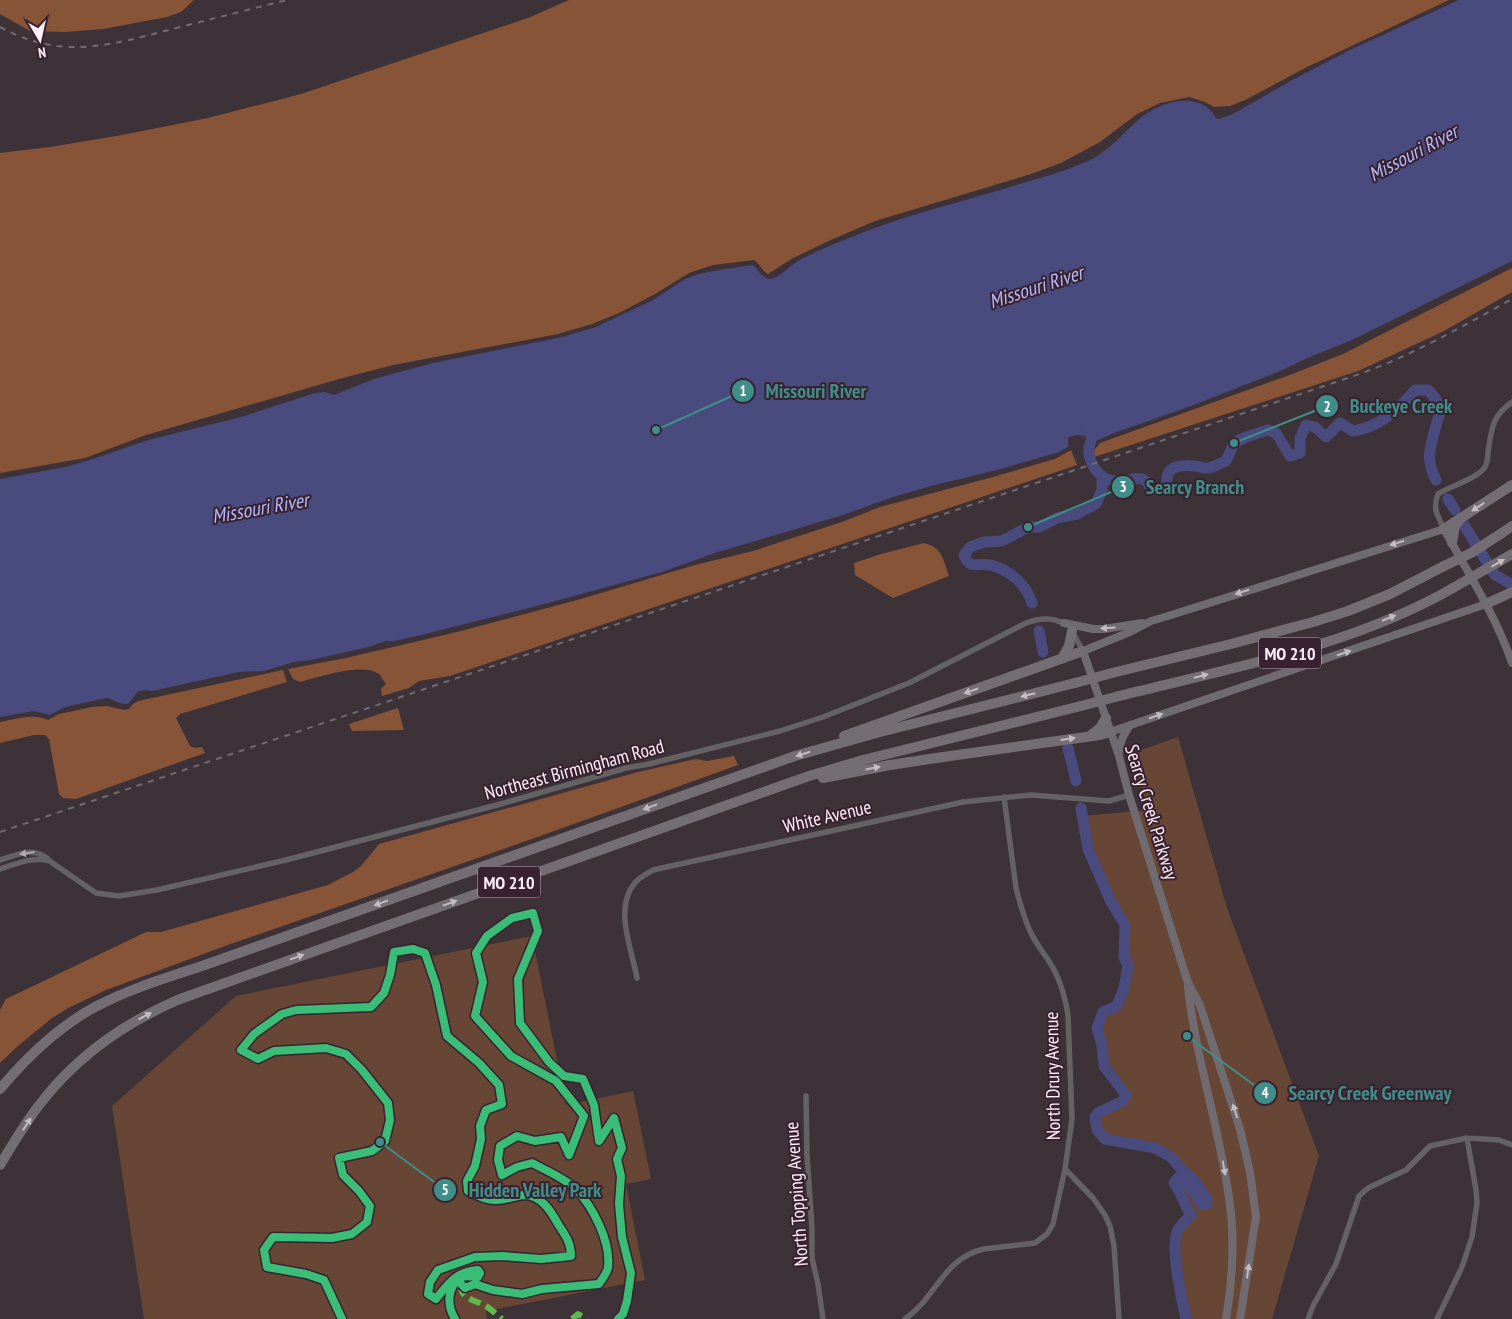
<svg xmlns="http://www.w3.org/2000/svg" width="1512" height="1319" font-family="'PT Sans Narrow',sans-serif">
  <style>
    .green { fill: #684635 }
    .forest { fill: #885438 }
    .water { fill: #494a7d }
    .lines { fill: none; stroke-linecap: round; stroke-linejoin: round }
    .river { stroke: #494a7d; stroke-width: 11 }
    .street { stroke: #656265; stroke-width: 5.5 }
    .secondary { stroke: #6f6b70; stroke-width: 8 }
    .highway { stroke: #746e74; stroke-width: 10 }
    .rail { stroke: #716a6f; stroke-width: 2; stroke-dasharray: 6 6; stroke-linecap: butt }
    .highway-bridge { stroke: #746e74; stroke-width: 10 }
    .quiet { stroke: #5cbc4b; stroke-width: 6; stroke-dasharray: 12 6; stroke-linecap: butt }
    .cycleway-casing { stroke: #392230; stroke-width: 11 }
    .cycleway { stroke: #3abd76; stroke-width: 8 }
    .oneway { fill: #c7bbc3 }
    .oneway2 { fill: #c5bac1 }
    .oneway3 { fill: #b2a8ae }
    .labels { text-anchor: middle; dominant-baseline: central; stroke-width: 4; stroke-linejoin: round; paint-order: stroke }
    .shield { fill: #392230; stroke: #c3b1bb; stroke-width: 1 }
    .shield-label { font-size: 18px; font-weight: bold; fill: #feeef7 }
    .street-label { font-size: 19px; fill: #feeef7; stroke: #392230 }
    .water-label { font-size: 20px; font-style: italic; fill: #b3b9fd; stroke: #392230 }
    .leader { fill: none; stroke: #3f8e89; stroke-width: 2 }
    .callout-dot { fill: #3f8e89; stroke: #392230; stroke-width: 2 }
    .mark-label { font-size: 15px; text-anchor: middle; font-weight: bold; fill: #fff }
    .callout-label { font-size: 20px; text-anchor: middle; font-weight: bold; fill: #3f8e89; stroke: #392230; stroke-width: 4; stroke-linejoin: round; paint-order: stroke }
  </style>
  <rect width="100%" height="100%" fill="#3e3239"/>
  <path class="green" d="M 1178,737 L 1227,908 L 1319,1156 L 1272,1319 L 1186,1319 C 1182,1301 1169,1245 1178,1230 C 1181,1224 1187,1219 1191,1215 C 1184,1205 1182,1193 1174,1183 L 1178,1178 C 1191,1186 1194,1191 1201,1204 L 1207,1204 C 1207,1196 1200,1186 1195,1180 C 1191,1175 1184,1172 1180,1168 C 1172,1160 1166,1153 1156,1148 C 1140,1142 1101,1146 1097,1127 C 1093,1109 1110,1108 1123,1101 L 1126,1095 L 1104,1066 L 1102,1045 L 1097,1028 L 1103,1012 L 1117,1006 L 1124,988 L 1128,965 L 1124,957 L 1125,925 L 1111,901 L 1088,849 L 1083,816 L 1149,810 L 1130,754 Z
    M 532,936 L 566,1105 L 633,1091 L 651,1179 L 626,1184 L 645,1280 L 486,1311 L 487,1319 L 144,1319 L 112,1106 L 236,996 Z"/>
  <path class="forest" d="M 0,0 L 194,0 L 181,12 L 167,17 L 103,29 L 65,32 L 30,31 L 0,14 Z
    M 569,0 L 1449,0 L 1307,67 L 1245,100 L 1230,106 L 1214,107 L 1205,102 L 1189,97 L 1160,103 L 1137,114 L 1100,142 L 1061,163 L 1031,174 L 875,221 L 833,239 L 793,258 L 768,274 C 762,271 760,264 754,260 L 713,265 L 689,273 L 655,294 L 619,313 L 592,324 L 558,334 L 393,365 L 339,379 L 146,435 L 85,458 L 0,473 L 0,153 L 50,147 L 122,135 L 208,118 L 301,94 L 528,18 Z
    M 1512,268 L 1512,292 L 1444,331 L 1358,371 L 1094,457 L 1092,453 L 1100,443 L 1287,376 L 1343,354 Z
    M 1071,450 L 1077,465 L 450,676 L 419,681 L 409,688 L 382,696 L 381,689 L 386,684 C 384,682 382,677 379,674 C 362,662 319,677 300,682 L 293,679 L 288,669 L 346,658 L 457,632 L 581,599 L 695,565 L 753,551 L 842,522 L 880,507 L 993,477 L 1055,459 Z
    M 924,543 C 943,548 943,559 949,576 L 893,598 L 855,575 L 854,563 L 881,554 Z
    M 283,670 L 287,682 L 180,714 L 176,718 L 190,746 L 195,748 L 202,747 L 205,753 L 76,799 L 63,798 L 59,794 L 49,739 L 45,735 L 34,735 L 0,743 L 0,722 C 16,719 33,713 48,720 L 59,714 L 92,707 L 106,706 L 125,710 L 129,709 L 133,704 L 138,701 Z
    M 398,708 L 404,730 L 352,731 L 349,724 Z
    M 734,756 L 738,765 L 529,840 L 225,946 L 106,990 L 70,1007 L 52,1018 L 19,1045 L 0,1063 L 0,1010 L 6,999 L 146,932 L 161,932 L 328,885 L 353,872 L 361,866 L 379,844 L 638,772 L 696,759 L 707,761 Z"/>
  <path class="water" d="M 1459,0 L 1512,0 L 1512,261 L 1350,341 L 1312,356 L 1278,372 L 1191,406 L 1114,433 L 1094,442 L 1090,441 L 1088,437 C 1083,435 1073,434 1068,438 L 1068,447 L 1059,452 L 997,470 L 931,486 L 890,498 L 843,515 L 715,553 L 662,572 L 541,605 L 421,635 L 394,641 L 385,641 L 369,647 L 311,660 L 294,662 L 264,671 L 239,672 L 152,691 C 133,689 139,693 128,704 C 119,705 114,699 106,698 L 65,707 L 50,715 L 34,711 L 0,717 L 0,479 L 65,467 L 90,460 L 148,440 L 241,417 L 315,393 L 325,392 L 334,395 L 374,379 L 433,363 L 562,337 L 596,327 L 653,300 L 685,279 L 699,274 L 719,270 L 753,265 C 758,270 763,279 770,279 C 778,279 791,265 798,261 C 819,249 842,241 864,232 C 916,212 970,200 1023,183 C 1047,176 1072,169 1094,158 C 1119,144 1135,115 1163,105 C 1181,98 1206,98 1216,118 L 1219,119 L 1233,114 L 1296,78 L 1352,49 Z"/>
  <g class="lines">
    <path class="river" d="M 1086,429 L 1092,435 C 1092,441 1087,448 1089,454 C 1092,471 1105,483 1122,481 C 1128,481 1136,477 1142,479 C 1147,480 1149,486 1152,490 L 1164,489 L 1167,486 C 1164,466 1179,464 1196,466 C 1199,466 1204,469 1207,468 C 1213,468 1220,463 1226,461 L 1234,443 L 1246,437 L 1268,430 L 1276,433 L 1290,456 L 1300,453 L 1300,438 L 1306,425 L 1315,427 L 1326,437 L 1340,423 L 1353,431 C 1379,427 1399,410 1415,390 L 1428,390 C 1434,396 1439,402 1439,411 C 1440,415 1437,422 1436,426 C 1430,447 1425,460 1436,480
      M 1448,499 L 1455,510
      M 1464,525 L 1495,575 L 1511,584
      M 1032,603 C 1027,585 1009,569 990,565 C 977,562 971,571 964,555 L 970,547 L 984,542 L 1002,541 L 1028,527 L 1039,527 L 1057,518 L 1077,514 L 1096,504 L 1102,490 L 1102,477
      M 1039,631 L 1043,652
      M 1068,748 L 1076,781
      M 1081,808 L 1088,849 L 1111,902 L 1125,925 L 1124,957 L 1128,965 L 1124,988 L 1117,1006 L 1103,1012 L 1097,1028 L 1102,1045 L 1104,1066 L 1126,1095 L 1123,1101 L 1098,1113 L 1095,1117 L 1097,1130 L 1105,1139 L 1155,1148 L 1171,1157 L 1181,1169 L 1194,1180 L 1207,1199 L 1207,1204 L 1201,1204 C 1194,1191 1191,1186 1178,1178 L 1174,1183 C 1182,1193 1184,1205 1191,1215 C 1187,1219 1181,1224 1178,1230 C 1169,1244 1182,1301 1186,1319"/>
    <path class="street" d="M 1444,529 C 1438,516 1432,509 1438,494 C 1450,486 1477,479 1485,467 C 1487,463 1488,457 1488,452 C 1492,429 1491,417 1512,402
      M 1073,633 L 1083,651
      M 0,860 C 19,854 36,845 51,862 L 96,893 L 119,896 L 157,890 L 286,860 L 497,805 L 626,768 L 649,764 L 780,731 L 823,717 L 909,683 L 1026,623 C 1039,618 1053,617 1065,624
      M 0,869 C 16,864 33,856 49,861
      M 637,978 C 632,950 614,909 634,884 C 639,877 647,874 653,870 L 963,802 L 1031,795 L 1109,801 L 1129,795
      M 806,1096 L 807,1155 L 812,1228 L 812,1258 L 818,1284 L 823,1319
      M 1065,1169 L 1093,1198 L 1105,1215 L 1110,1226 L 1114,1246 L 1119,1319
      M 905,1319 C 937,1297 943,1258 984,1249 L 1035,1243 L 1047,1234 L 1053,1224 L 1065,1169 L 1072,1119 L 1068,1015 C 1065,997 1060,978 1050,963 C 1044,953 1036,944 1031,933 C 1024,919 1020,903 1016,888 L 1004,797
      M 1308,1319 L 1313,1306 L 1336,1264 L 1359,1196 L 1368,1188 L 1406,1170 L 1430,1146 L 1467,1138 L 1499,1140 L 1512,1145
      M 1437,1319 L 1462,1267 L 1472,1237 L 1477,1203 L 1476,1190 L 1467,1138"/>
    <path class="secondary" d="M 1064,623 L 1093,629 L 1104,629 L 1142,623
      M 1110,732 L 1486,604
      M 1119,752 C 1120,741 1124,734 1130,725
      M 1188,987 C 1196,1061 1221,1132 1230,1205 C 1235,1242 1232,1282 1226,1319
      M 1240,1319 L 1256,1217 L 1250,1172 L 1240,1129 L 1200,1005 L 1188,983 L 1129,795 L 1119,756 L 1083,651 L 1130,632 L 1151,621 L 1168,616 L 1444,529 C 1468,573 1496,616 1512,663"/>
    <path class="highway" d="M 1444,529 L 1512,485
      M 1502,533 L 1512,526
      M 1452,543 L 1455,526 L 1459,521
      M 1486,604 L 1512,592
      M 1063,657 L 1069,646 L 1072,631
      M 1112,673 L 1231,644 L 1313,622 L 1348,611 L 1390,594 L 1444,566
      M 1119,696 C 1231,668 1352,646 1453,588
      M 844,736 L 1083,651
      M 1090,736 L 1100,728 L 1106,718
      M 823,778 L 890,765 L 936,758 L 1100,735 L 1110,732
      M 0,1089 C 27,1057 58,1027 95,1007 C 129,989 166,978 202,966 L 795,756 L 880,732 L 1075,683
      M 0,1165 C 13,1144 25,1123 40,1104 C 76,1057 126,1022 180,999 L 809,776 L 863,760 L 1081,706"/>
    <path class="rail" d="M 0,27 C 64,62 114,44 180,27 C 216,18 251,9 287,0
      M 0,832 L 1336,382 C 1357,375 1377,368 1397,359 C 1437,341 1474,320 1512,299"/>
    <path class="highway-bridge" d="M 1444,566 L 1471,553 L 1502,533
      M 1453,588 L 1512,554
      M 1075,683 L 1112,673
      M 1081,706 L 1119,696"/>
    <path class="quiet" d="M 461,1284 C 460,1300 476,1300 486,1306 C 492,1310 497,1315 502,1319
      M 572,1319 L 578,1314 L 587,1319"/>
    <defs>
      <path id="cycleway" d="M 461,1284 L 465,1288 L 475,1284 L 493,1290 L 522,1294 L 542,1289 L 599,1284 C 602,1279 608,1272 608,1267 C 611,1242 593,1207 576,1189 C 564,1178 547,1171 532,1163 L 517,1167 L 502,1175 L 498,1160 L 500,1146 L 517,1136 L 535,1141 L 561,1137 L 569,1155 L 584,1116 L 556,1081 L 511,1056 L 475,1016 L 483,982 L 476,953 L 487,936 L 512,918 L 533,913 L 538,931 L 518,979 L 520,1023 L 549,1062 L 564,1076 L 583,1079 L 594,1105 L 599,1141 L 614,1118 L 622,1148 L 617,1159 L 621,1176 L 619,1204 L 622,1237 L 631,1273 L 627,1301 L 623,1314 L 618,1319
        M 342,1319 L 324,1280 L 306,1274 L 267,1267 L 264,1250 L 273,1237 L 332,1238 L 352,1234 L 367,1222 L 370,1206 L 359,1191 L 343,1175 L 339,1158 L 372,1151 L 385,1141 L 390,1120 L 388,1103 L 362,1070 L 346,1054 L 326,1048 L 274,1051 L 258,1059 L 241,1050 L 254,1034 L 282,1014 L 296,1010 L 371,1007 L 384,993 L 390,975 L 394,952 L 413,949 L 425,953 L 436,985 L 447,1036 L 479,1063 L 499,1085 L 502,1104 L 486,1110 L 480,1126 L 481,1139 L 475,1166 L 467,1181 L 468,1191 C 476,1195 485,1200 494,1200 C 504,1201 514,1196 524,1195 C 541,1195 551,1211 558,1224 C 565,1235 571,1242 571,1256 L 541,1259 L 503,1256 L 475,1257 L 438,1270 L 430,1282 L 428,1294 L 436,1299 C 449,1283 455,1272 478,1270 L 480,1273 L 478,1277 C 474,1277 467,1275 463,1277 C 446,1285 447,1306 455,1319"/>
    </defs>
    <use href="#cycleway" class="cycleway-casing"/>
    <use href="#cycleway" class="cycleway"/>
  </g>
  <defs><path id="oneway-solid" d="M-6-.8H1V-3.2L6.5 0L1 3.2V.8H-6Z" transform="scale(1.25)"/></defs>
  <g class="oneway">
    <use href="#oneway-solid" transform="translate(1478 507) rotate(147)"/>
    <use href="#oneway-solid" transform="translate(1498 563) rotate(-30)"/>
    <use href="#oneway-solid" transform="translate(1389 618) rotate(-23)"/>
    <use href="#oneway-solid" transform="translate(1201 676) rotate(-14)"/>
    <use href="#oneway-solid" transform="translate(971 691) rotate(161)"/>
    <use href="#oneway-solid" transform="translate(1028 695) rotate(166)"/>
    <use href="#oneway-solid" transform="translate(1068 739) rotate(-8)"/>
    <use href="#oneway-solid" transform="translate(803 754) rotate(163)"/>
    <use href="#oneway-solid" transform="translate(873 768) rotate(-11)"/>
    <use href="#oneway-solid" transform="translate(650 807) rotate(160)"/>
    <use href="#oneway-solid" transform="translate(381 903) rotate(160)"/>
    <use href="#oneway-solid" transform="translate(450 903) rotate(-20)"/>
    <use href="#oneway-solid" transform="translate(297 957) rotate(-20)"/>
    <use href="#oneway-solid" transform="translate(145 1016) rotate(-28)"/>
    <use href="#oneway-solid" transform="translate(27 1124) rotate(-57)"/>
  </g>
  <g class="oneway2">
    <use href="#oneway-solid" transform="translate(1397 543) rotate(163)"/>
    <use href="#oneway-solid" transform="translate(1242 592) rotate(162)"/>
    <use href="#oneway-solid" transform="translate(1108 628) rotate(176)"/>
    <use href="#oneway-solid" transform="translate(1344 653) rotate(-19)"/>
    <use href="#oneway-solid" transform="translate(1156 716) rotate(-19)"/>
    <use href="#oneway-solid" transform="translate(1235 1111) rotate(-108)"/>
    <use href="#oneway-solid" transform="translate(1224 1168) rotate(80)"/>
    <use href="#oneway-solid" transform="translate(1248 1271) rotate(-82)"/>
  </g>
  <use class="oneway3" href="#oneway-solid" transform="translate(27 853) rotate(172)"/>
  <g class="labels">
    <g class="shield">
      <rect x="1259" y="637.5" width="62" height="31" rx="4"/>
      <rect x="478" y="866.5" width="62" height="31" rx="4"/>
    </g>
    <g class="shield-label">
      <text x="1290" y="653">MO 210</text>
      <text x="509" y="882">MO 210</text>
    </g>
    <g class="street-label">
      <text transform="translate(574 769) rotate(-15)">Northeast Birmingham Road</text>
      <text transform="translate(1152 812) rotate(73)">Searcy Creek Parkway</text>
      <text transform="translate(827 816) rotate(-13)">White Avenue</text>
      <text transform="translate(1052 1076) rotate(-91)">North Drury Avenue</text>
      <text transform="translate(796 1194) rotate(-94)">North Topping Avenue</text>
    </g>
    <g class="water-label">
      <text transform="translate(1413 153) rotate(-28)">Missouri River</text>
      <text transform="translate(1036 287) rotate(-18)">Missouri River</text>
      <text transform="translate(260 508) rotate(-10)">Missouri River</text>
    </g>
  </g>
  <path class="leader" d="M656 430L743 391M1234 443L1327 406M1028 527L1123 487M1187 1036L1265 1093M380 1142L445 1190"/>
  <g class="callout-dot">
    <circle cx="656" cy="430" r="5"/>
    <circle cx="1234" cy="443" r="5"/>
    <circle cx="1028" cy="527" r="5"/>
    <circle cx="1187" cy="1036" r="5"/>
    <circle cx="380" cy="1142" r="5"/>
    <circle cx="743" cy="391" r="12"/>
    <circle cx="1327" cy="406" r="12"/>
    <circle cx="1123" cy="487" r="12"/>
    <circle cx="1265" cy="1093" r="12"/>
    <circle cx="445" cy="1190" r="12"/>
  </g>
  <g class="mark-label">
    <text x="743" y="396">1</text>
    <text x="1327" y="412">2</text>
    <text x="1123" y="492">3</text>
    <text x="1265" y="1098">4</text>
    <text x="445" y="1195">5</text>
  </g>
  <g class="callout-label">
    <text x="816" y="398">Missouri River</text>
    <text x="1401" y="413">Buckeye Creek</text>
    <text x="1195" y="494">Searcy Branch</text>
    <text x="1370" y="1100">Searcy Creek Greenway</text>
    <text x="535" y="1197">Hidden Valley Park</text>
  </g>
  <g transform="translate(40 40) rotate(171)" stroke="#392230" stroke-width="4" paint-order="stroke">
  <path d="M0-4L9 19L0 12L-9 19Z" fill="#feeef7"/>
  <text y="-8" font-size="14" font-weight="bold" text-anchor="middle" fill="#feeef7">N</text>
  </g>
</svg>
